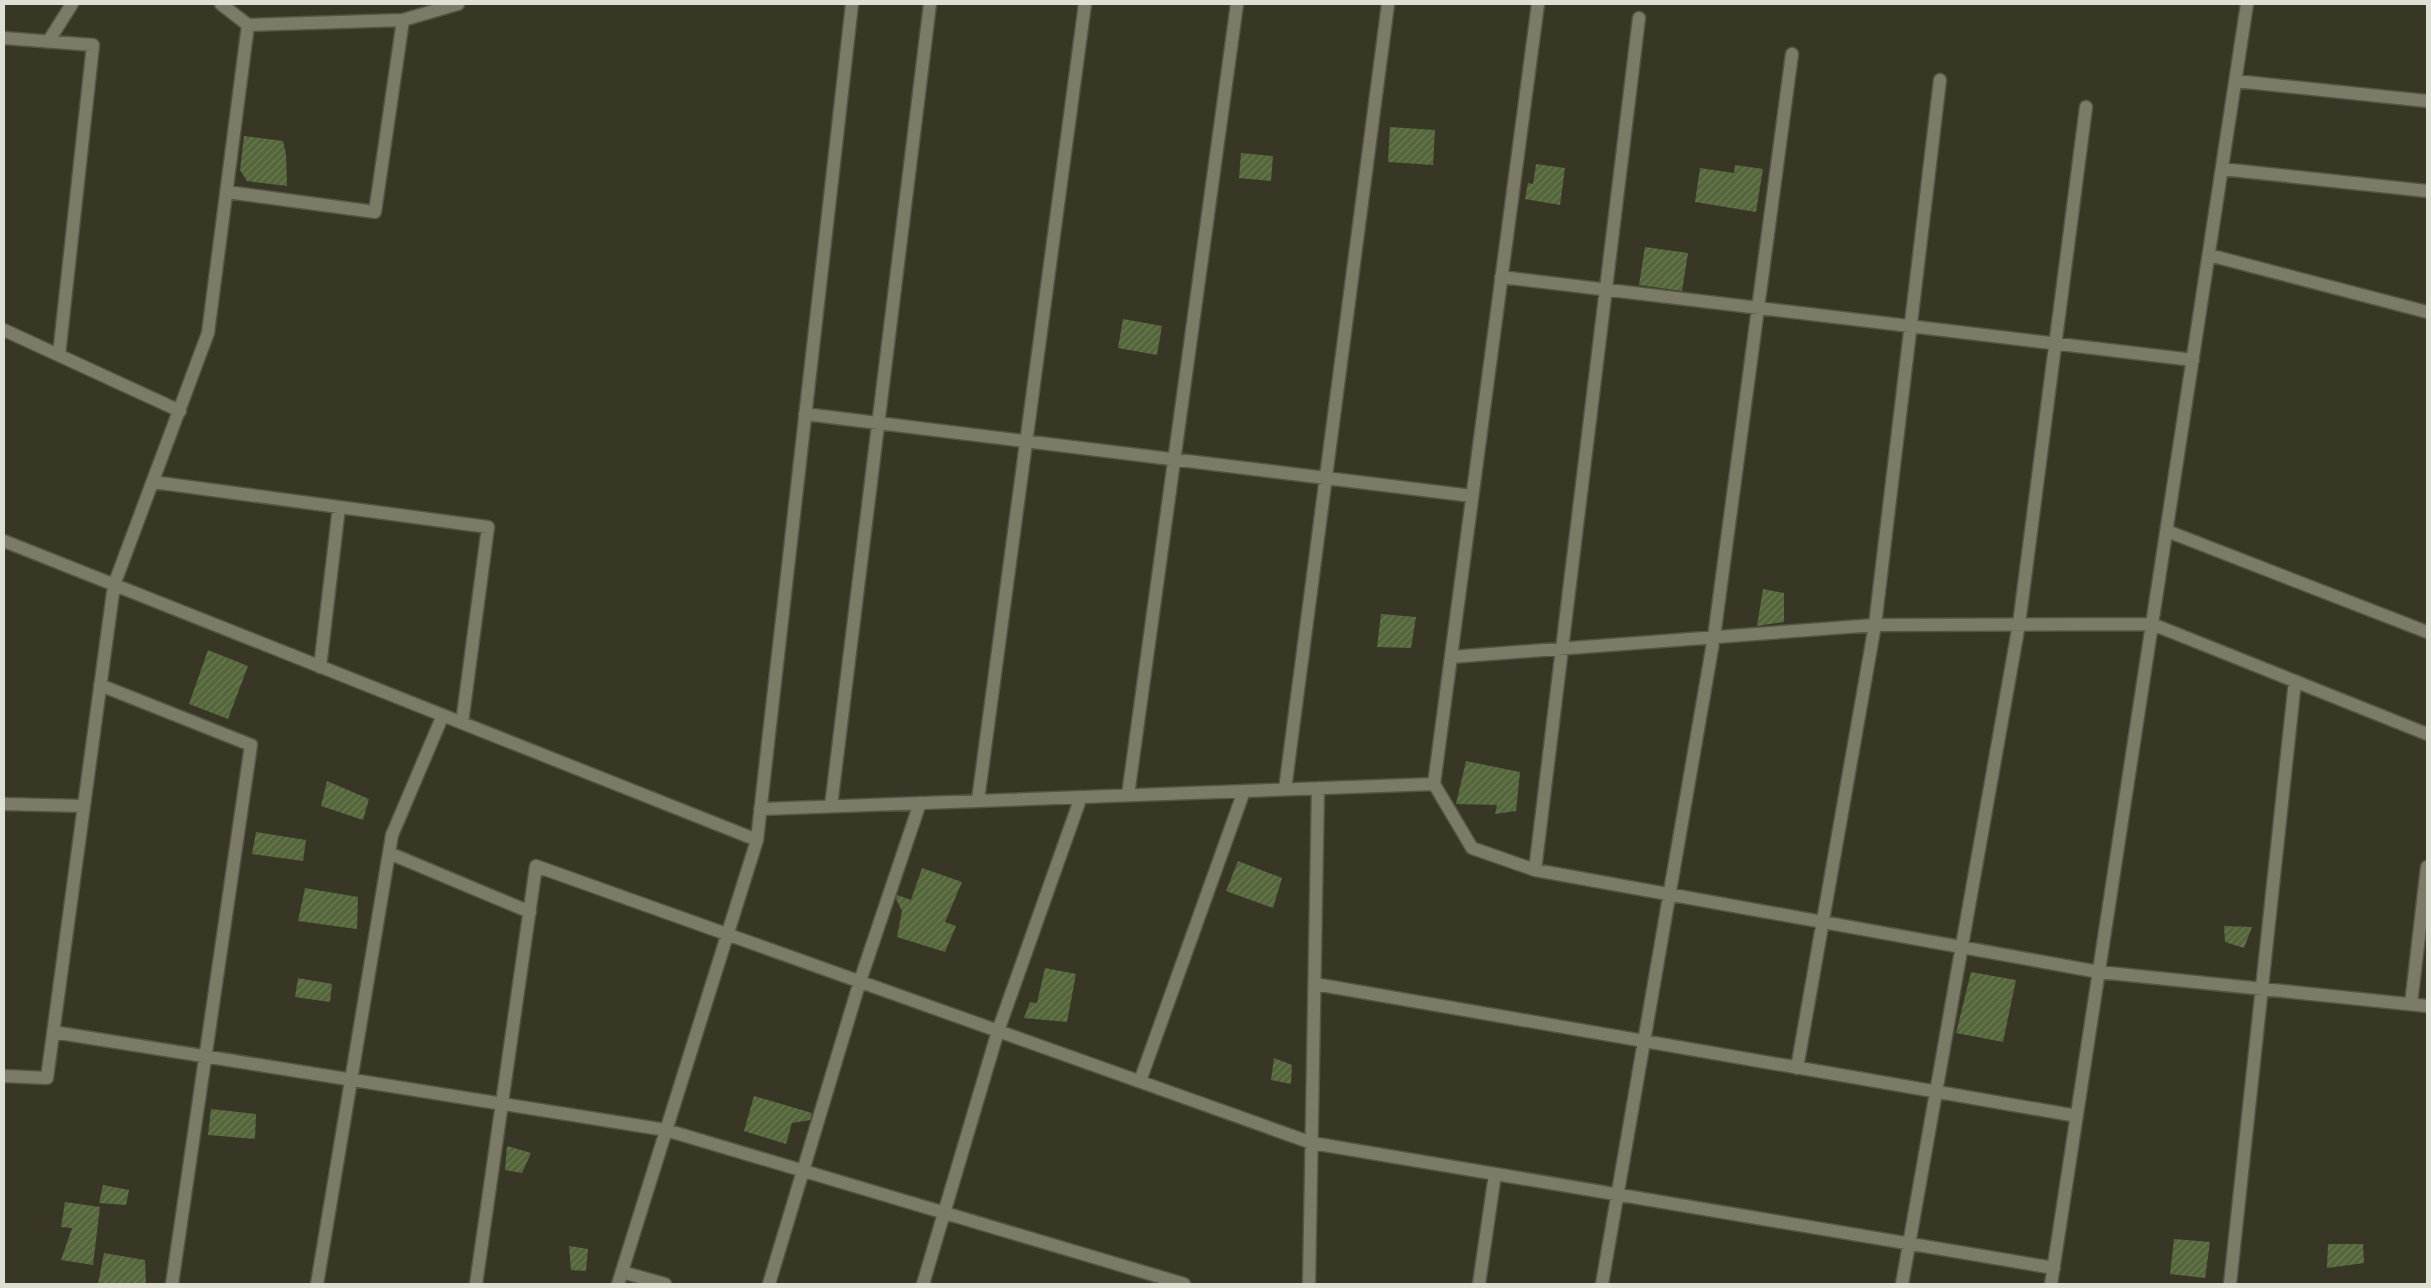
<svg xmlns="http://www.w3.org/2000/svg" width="2431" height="1288" font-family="'Times New Roman',serif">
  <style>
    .building { fill: url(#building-hatch) }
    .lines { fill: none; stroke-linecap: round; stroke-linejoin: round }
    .minor-casing { stroke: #555445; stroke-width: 15 }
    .minor { stroke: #7c7b68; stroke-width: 12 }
  </style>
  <defs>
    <pattern id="building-hatch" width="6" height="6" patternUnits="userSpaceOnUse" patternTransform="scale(1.25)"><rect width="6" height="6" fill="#54663a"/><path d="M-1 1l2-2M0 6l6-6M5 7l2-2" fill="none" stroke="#6c7b56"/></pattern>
  </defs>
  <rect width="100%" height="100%" fill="#383726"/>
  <path class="building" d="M 1390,127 L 1435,130 L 1433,165 L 1388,162 Z
    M 244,136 L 283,141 L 286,154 L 287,186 L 247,181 L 240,170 Z
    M 1241,153 L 1273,156 L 1271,181 L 1239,178 Z
    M 1536,164 L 1565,168 L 1560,205 L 1525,199 L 1528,183 L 1533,184 Z
    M 1735,165 L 1763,169 L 1756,212 L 1695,202 L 1700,168 L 1734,173 Z
    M 1645,247 L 1688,253 L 1682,291 L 1639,285 Z
    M 1123,319 L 1162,326 L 1157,355 L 1118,348 Z
    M 1763,589 L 1784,593 L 1784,622 L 1757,626 Z
    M 1381,614 L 1416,617 L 1411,648 L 1377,647 Z
    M 208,650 L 248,666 L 228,719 L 189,704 Z
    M 1466,761 L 1520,772 L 1516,811 L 1495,814 L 1497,805 L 1456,804 Z
    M 327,781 L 369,799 L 363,820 L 321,806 Z
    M 256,832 L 306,840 L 303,861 L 252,854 Z
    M 1238,861 L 1282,878 L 1273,908 L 1226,891 Z
    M 922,868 L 962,882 L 945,922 L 956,926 L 945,952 L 897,937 L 902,911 L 896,899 L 897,895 L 911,900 Z
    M 305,888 L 358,897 L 357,929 L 298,921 Z
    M 2224,926 L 2252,927 L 2244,948 L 2225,942 Z
    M 1045,968 L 1076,974 L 1067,1022 L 1024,1018 L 1030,1002 L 1037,1003 Z
    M 1971,972 L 2016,980 L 2003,1042 L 1956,1033 Z
    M 298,978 L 332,984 L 330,1002 L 295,997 Z
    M 1274,1058 L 1292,1065 L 1291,1084 L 1271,1080 Z
    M 754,1096 L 812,1113 L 810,1120 L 792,1123 L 786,1144 L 744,1131 Z
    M 211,1109 L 256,1114 L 255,1139 L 208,1135 Z
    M 507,1146 L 531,1153 L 522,1173 L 505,1170 Z
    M 103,1185 L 129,1190 L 126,1205 L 99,1203 Z
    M 65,1202 L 100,1207 L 93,1265 L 61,1260 L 72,1228 L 61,1227 Z
    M 2174,1239 L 2210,1242 L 2205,1278 L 2170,1274 Z
    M 2328,1244 L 2363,1244 L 2364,1263 L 2327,1268 Z
    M 569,1246 L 588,1249 L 586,1271 L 571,1270 Z
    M 104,1253 L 145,1260 L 146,1284 L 98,1284 Z"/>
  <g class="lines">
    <defs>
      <path id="minor" d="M 221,4 L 248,25 L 403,20 L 458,4
        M 1538,4 L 1434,784 L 1472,848 L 1535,870 L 2099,972 L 2427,1006
        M 4,38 L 93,45 L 59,355
        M 48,42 L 72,4
        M 2236,81 L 2427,101
        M 2222,169 L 2427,191
        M 227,192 L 375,212 L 403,20
        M 2209,255 L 2427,312
        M 1501,277 L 2193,360
        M 4,330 L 180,411
        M 805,414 L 1472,496
        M 153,482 L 488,527 L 462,723
        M 2167,531 L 2427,632
        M 4,541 L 757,840
        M 1451,657 L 1875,625 L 2152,624 L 2427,734
        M 320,667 L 339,507
        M 100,685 L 251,745 L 172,1284
        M 1285,789 L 1388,4
        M 1128,795 L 1237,4
        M 978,800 L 1085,4
        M 4,804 L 84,806
        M 831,806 L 930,4
        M 760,809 L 1434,784
        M 389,853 L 530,912
        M 1535,870 L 1639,18
        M 1315,984 L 2077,1116
        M 2411,1004 L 2427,867
        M 53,1032 L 666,1130 L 1184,1284
        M 1797,1068 L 1875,625 L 1940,80
        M 4,1076 L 47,1078 L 114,585 L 208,333 L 248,25
        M 1140,1081 L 1244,791
        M 622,1272 L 665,1284
        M 317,1284 L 392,835 L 443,715
        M 476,1284 L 536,866 L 1312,1143 L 2054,1268
        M 618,1284 L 757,840 L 852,4
        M 769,1284 L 860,981 L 920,803
        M 923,1284 L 998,1031 L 1081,797
        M 1309,1284 L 1318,788
        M 1479,1284 L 1495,1174
        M 1602,1284 L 1714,637 L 1792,54
        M 1902,1284 L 2019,624 L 2086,107
        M 2051,1284 L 2247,4
        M 2230,1284 L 2295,681"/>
    </defs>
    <use href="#minor" class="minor-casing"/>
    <use href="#minor" class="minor"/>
  </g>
  <rect width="2431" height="1288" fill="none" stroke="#dfdfd4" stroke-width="10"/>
</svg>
